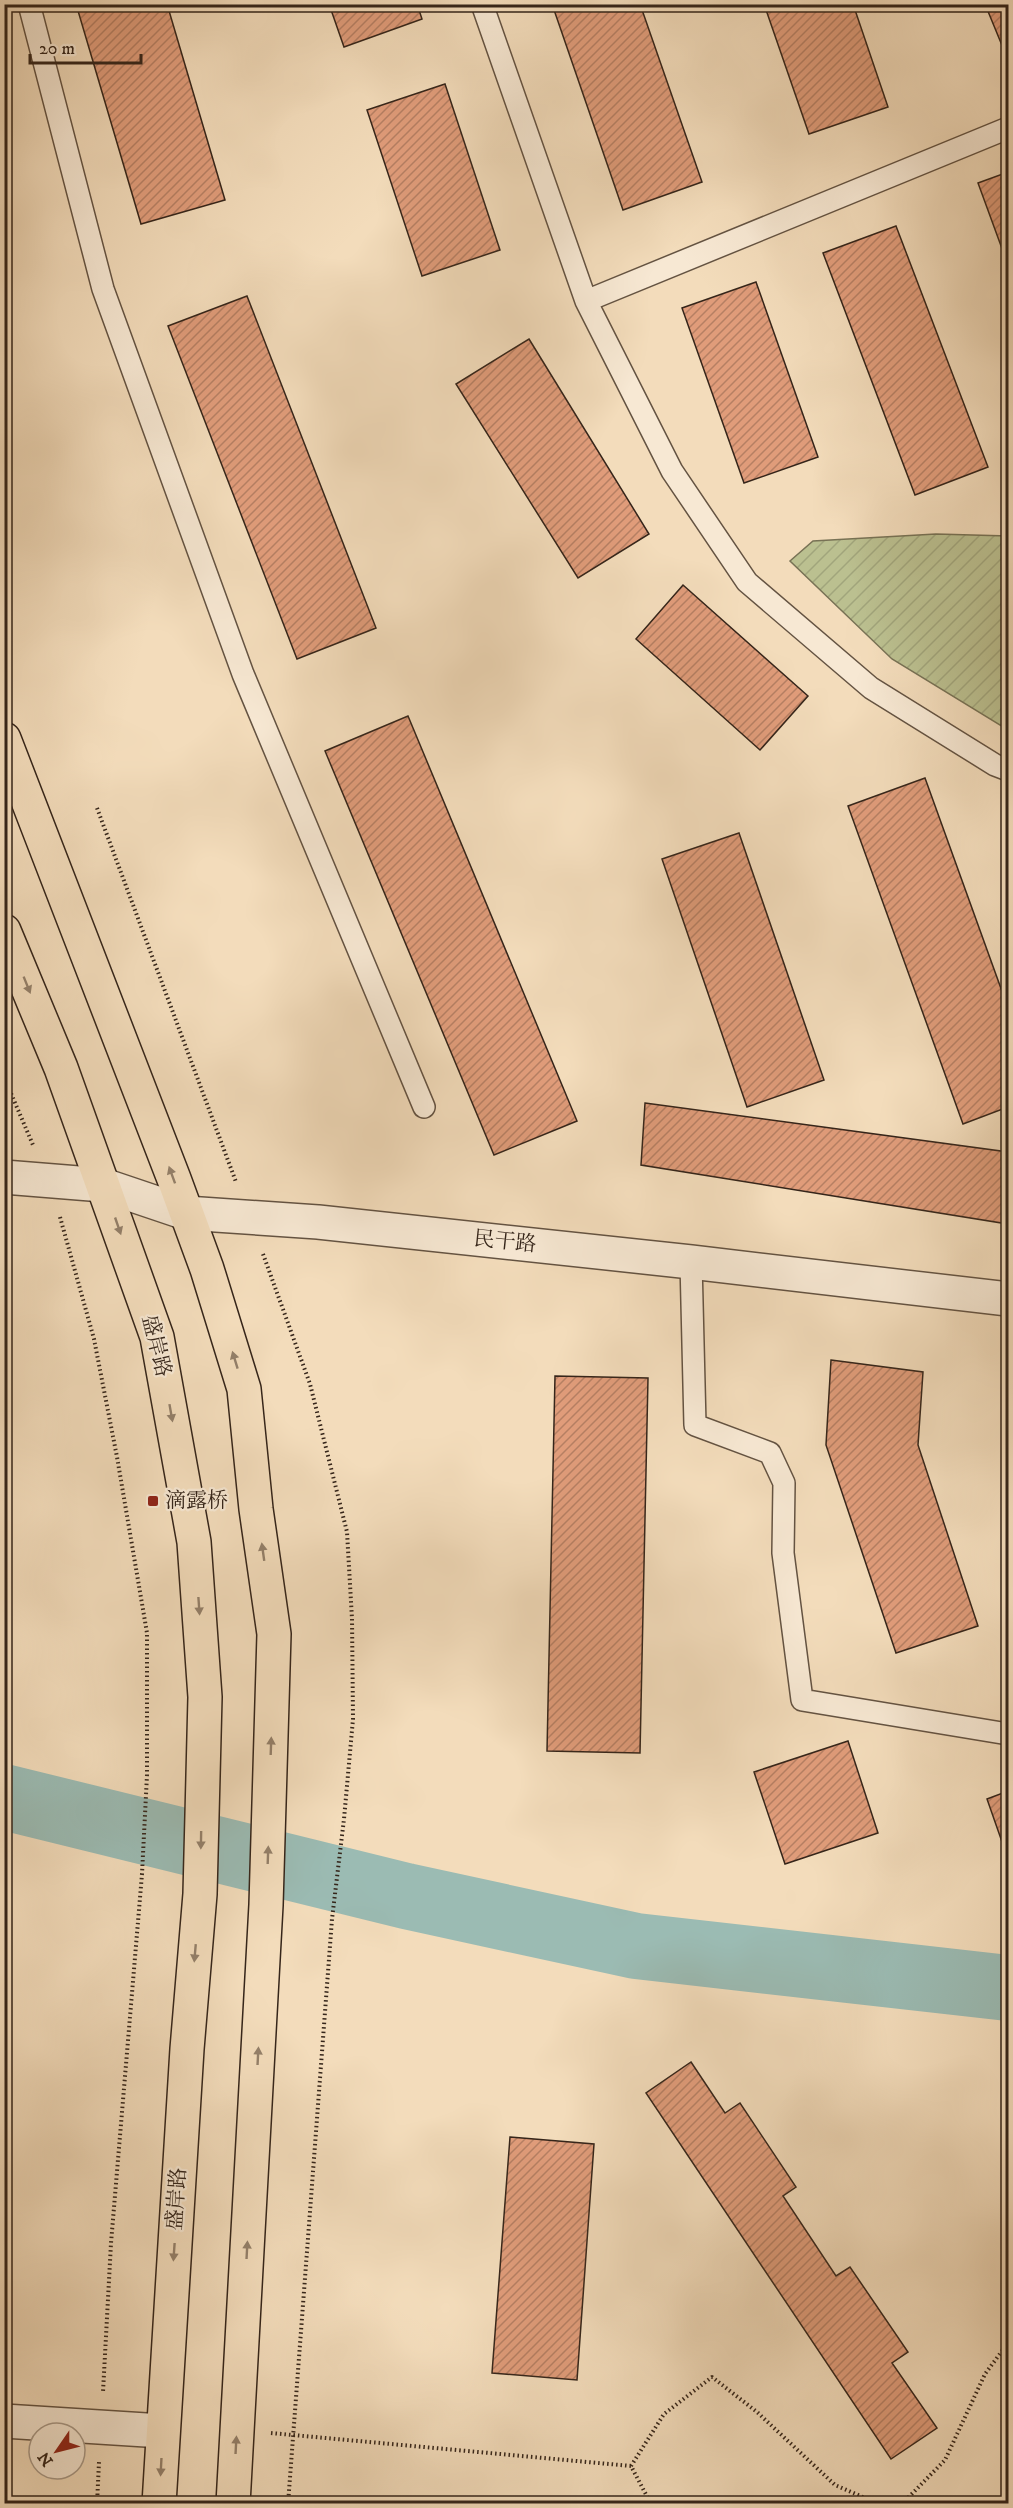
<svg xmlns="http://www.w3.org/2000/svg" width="1013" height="2508" font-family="'IM FELL DW Pica','Noto Serif SC',serif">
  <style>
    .garden { fill: url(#garden-furrows); stroke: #787255; stroke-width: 1.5 }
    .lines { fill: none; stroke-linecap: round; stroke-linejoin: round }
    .river { stroke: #9bbbb3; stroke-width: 66 }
    .building { fill: url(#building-hatch); stroke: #35251a; stroke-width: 1.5 }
    .service-casing { stroke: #645342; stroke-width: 24 }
    .minor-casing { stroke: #645342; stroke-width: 36 }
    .primary-casing { stroke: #35251a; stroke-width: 36 }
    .path { stroke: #35251a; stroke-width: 4; stroke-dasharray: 1.5 3; stroke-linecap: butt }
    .service { stroke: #f7e8d3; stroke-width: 21 }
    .minor { stroke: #f7e8d3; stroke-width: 33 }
    .primary { stroke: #f3dcbb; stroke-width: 33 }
    .oneway { fill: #94806a }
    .poi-dot { fill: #8f2418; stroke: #f7e8d3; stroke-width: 2 }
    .labels { text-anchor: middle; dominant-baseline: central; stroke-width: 4.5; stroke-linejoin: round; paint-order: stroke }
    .street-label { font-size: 21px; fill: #35251a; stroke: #f7e8d3 }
    .poi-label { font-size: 21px; fill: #35251a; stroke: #f7e8d3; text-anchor: start }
  </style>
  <defs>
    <pattern id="garden-furrows" width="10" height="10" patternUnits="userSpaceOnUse" patternTransform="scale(1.5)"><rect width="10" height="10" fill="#bbc090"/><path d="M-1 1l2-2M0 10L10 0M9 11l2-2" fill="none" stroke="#a1a57c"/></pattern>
    <pattern id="building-hatch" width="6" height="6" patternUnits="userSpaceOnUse" patternTransform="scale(1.5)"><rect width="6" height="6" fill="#e09c7a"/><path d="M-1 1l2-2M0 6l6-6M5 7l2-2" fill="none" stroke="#b67f63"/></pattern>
  </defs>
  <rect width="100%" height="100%" fill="#f3dcbb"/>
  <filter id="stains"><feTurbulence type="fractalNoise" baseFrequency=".00333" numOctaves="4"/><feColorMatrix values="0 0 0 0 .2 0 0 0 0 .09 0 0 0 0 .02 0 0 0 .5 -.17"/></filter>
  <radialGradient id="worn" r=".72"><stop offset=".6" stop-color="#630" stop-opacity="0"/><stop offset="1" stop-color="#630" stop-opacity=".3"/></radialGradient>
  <path class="garden" d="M 936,534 L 1008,536 L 1008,730 L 892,659 L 790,561 L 813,541 Z"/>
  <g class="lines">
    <path class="river" d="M 4,1797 L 406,1896 L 636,1946 L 1008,1988"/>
  </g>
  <path class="building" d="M 76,4 L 167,4 L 225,200 L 141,224 Z
    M 329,4 L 417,4 L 422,19 L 344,47 Z
    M 552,4 L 640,4 L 702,182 L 623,210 Z
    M 764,4 L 853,4 L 888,107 L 809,134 Z
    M 985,4 L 1008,4 L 1008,60 Z
    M 445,84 L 500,250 L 422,276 L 367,110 Z
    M 1008,172 L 1008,265 L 978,183 Z
    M 896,226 L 988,467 L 915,495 L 823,253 Z
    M 756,282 L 818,457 L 744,483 L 682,308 Z
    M 247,296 L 376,628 L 297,659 L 168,326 Z
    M 529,339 L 649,534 L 578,578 L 456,384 Z
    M 683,585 L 808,696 L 760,750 L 636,639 Z
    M 408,716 L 577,1121 L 494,1155 L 325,751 Z
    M 925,778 L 1008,1008 L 1008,1107 L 963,1124 L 848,806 Z
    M 739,833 L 824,1080 L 747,1107 L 662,859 Z
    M 645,1103 L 1008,1152 L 1008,1224 L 641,1165 Z
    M 831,1360 L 923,1372 L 918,1445 L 978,1626 L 896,1653 L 826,1445 Z
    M 555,1376 L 648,1378 L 640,1753 L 547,1751 Z
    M 848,1741 L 878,1833 L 785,1864 L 754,1772 Z
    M 1008,1791 L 1008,1859 L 987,1799 Z
    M 691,2062 L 725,2113 L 740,2103 L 796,2187 L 783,2196 L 836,2276 L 850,2267 L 908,2352 L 892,2363 L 937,2428 L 891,2459 L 646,2093 Z
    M 510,2137 L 594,2144 L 577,2380 L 492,2373 Z"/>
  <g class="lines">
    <defs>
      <path id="service" d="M 29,4 L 103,289 L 243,674 L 424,1107
        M 482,4 L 586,301 L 672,471 L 747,582 L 871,688 L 995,765 L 1008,770
        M 586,301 L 1008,128
        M 691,1262 L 695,1425 L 770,1453 L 784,1483 L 783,1553 L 802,1700 L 1008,1734"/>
      <path id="minor" d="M 4,1177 L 103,1185 L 186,1213 L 318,1222 L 691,1262 L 1008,1299
        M 4,2421 L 162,2431"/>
      <path id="primary" d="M 4,739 L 174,1179 L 207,1269 L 244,1389 L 256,1509 L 274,1634 L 266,1905 L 233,2504
        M 4,931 L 61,1068 L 157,1337 L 194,1542 L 205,1697 L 200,1894 L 187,2049 L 159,2504"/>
    </defs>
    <use href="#service" class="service-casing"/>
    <use href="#minor" class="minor-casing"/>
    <use href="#primary" class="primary-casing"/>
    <path class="path" d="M 97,808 L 236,1182
      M 4,1077 L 33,1145
      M 60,1217 L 94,1339 L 117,1457 L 147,1633 L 147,1775 L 142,1874 L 111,2243 L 103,2392
      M 263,1254 L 310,1384 L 347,1532 L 352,1619 L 353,1719 L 344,1819 L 332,1919 L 288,2504
      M 271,2433 L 631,2466 L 651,2504
      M 631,2466 L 664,2414 L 712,2377 L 757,2412 L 835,2485 L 879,2504
      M 97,2504 L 99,2462
      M 902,2504 L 945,2460 L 985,2374 L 1008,2343"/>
    <use href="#service" class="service"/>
    <use href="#minor" class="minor"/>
    <use href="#primary" class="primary"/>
  </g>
  <defs><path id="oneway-solid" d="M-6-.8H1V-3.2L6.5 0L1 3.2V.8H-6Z" transform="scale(1.5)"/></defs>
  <g class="oneway">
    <use href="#oneway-solid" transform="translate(27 985) rotate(68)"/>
    <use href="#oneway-solid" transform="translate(172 1175) rotate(-110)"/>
    <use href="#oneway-solid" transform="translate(118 1226) rotate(71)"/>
    <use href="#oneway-solid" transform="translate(235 1360) rotate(-107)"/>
    <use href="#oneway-solid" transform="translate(171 1413) rotate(80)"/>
    <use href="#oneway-solid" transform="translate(263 1552) rotate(-98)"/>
    <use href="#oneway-solid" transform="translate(199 1606) rotate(86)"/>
    <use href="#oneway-solid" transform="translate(271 1746) rotate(-88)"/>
    <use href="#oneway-solid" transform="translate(201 1840) rotate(91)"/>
    <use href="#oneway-solid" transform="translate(268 1855) rotate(-88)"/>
    <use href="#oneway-solid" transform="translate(195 1953) rotate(95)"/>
    <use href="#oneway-solid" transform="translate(258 2056) rotate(-87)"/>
    <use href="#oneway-solid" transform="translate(247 2250) rotate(-87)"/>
    <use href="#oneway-solid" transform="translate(174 2252) rotate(94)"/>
    <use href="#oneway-solid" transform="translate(236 2445) rotate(-87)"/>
    <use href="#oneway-solid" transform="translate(161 2467) rotate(93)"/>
  </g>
  <rect class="poi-dot" x="147" y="1495" width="12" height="12" rx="3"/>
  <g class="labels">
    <g class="street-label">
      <text transform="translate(505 1242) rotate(6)">民干路</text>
      <text transform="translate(156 1346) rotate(76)">盛岸路</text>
      <text transform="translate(177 2199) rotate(-86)">盛岸路</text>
    </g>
    <g class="poi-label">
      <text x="165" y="1501">滴露桥</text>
    </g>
  </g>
  <rect width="1013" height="2508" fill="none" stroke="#f3dcbb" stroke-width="24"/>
  <rect x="6" y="6" width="1001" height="2496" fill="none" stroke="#35251a" stroke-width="3"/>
  <rect x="12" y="12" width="989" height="2484" fill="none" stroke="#35251a" stroke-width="1.5"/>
  <g transform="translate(57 2451) rotate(235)"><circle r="28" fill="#f7e8d3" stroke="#a99a89" stroke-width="1.5"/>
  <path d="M0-4.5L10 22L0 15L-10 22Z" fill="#8f2418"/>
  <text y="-9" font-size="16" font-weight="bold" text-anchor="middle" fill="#35251a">N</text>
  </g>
  <path d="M30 54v9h111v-9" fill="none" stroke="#35251a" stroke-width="3"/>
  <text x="39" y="54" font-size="18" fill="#35251a" stroke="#f7e8d3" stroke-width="4.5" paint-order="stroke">20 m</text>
  <rect width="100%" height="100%" filter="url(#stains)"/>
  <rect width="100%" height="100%" fill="url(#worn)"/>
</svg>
